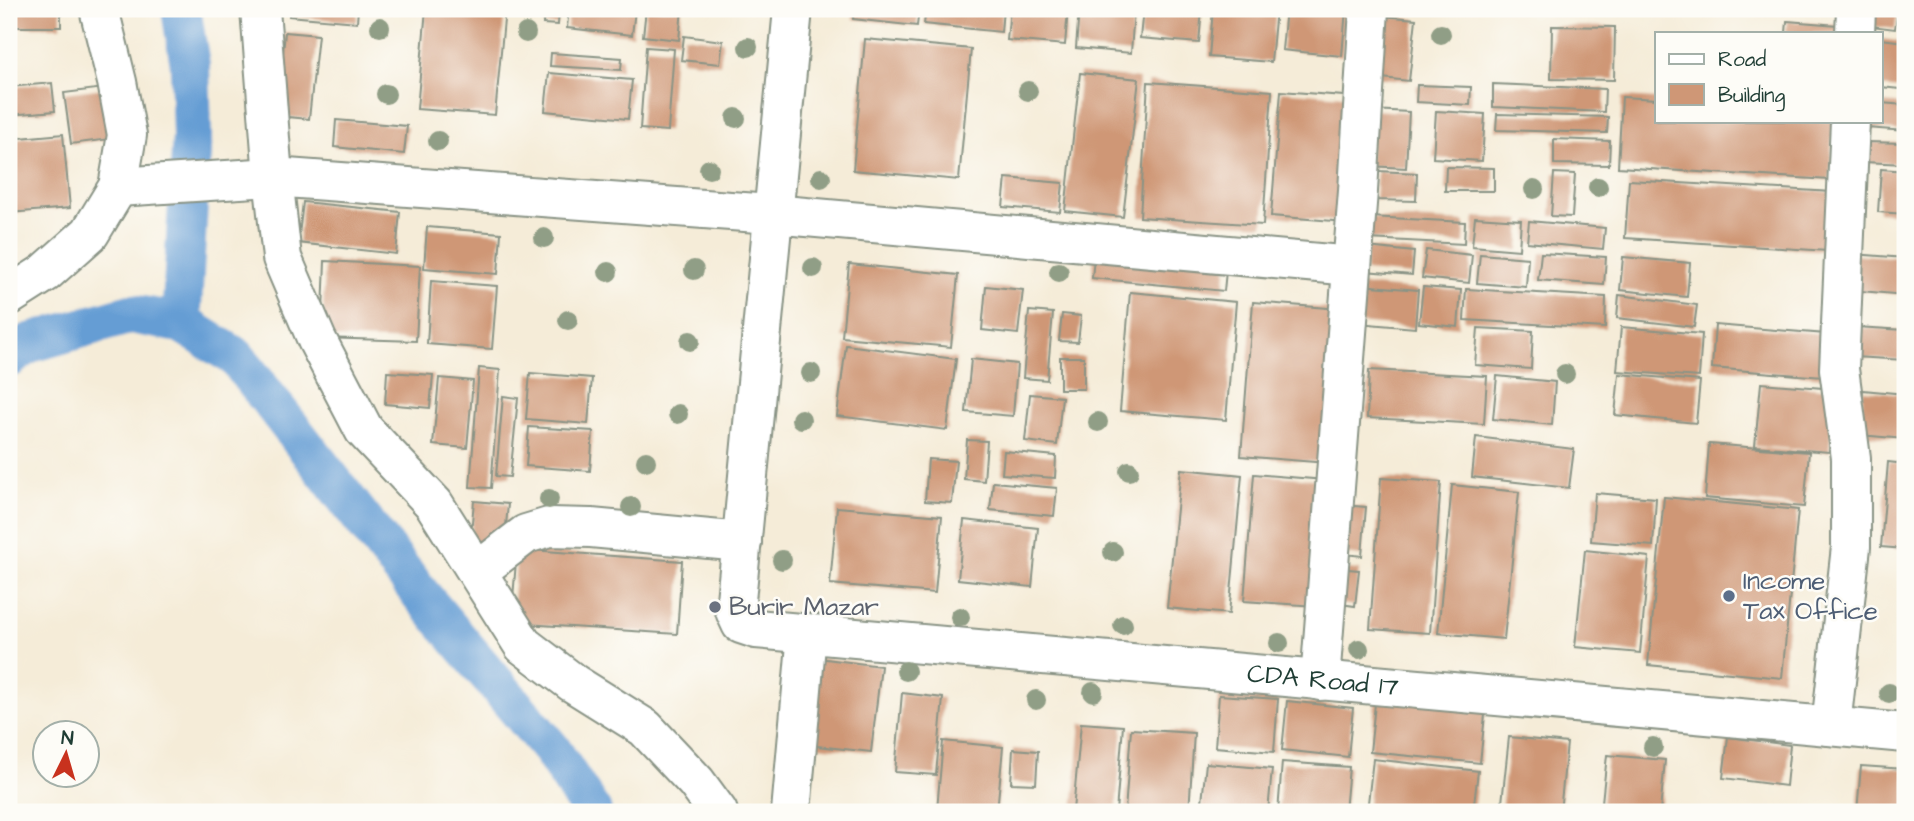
<svg xmlns="http://www.w3.org/2000/svg" width="1914" height="821" font-family="'Architects Daughter',sans-serif">
  <style>
    .lines { fill: none; stroke-linecap: round; stroke-linejoin: round }
    .canal { stroke: #659dd4; stroke-width: 40 }
    .building { fill: #cf9776 }
    .minor-casing { stroke: #8a9486; stroke-width: 42 }
    .minor { stroke: #fff; stroke-width: 38 }
    .tree { fill: #909e86 }
    .service-dot { fill: #5c6f8a; stroke: #fdfcf7; stroke-width: 2.5 }
    .worship-dot { fill: #6b7280; stroke: #fdfcf7; stroke-width: 2.5 }
    .labels { text-anchor: middle; dominant-baseline: central; stroke-width: 5; stroke-linejoin: round; paint-order: stroke }
    .service-label { font-size: 26px; fill: #4e5e75; stroke: #fdfcf7; text-anchor: start }
    .worship-label { font-size: 26px; fill: #5b616d; stroke: #fdfcf7; text-anchor: start }
    .street-label { font-size: 26px; fill: #1f3d34; stroke: #fdfcf7 }
  </style>
  <rect width="100%" height="100%" fill="#fdfcf7"/>
  <filter id="ink" filterUnits="userSpaceOnUse"><feTurbulence type="fractalNoise" baseFrequency=".0143" numOctaves="2"/><feDisplacementMap in="SourceGraphic" scale="14" xChannelSelector="R" yChannelSelector="G"/><feConvolveMatrix kernelMatrix="1 2 1 2 8 2 1 2 1" color-interpolation-filters="sRGB"/></filter>
  <filter id="wash" filterUnits="userSpaceOnUse"><feTurbulence type="fractalNoise" baseFrequency=".00686" numOctaves="4" result="noise"/><feDisplacementMap in="SourceGraphic" scale="28" xChannelSelector="R" yChannelSelector="G"/><feGaussianBlur stdDeviation="1.57" result="paint"/><feColorMatrix in="noise" values="0 0 0 0 0 0 0 0 0 0 0 0 0 0 0 0 0 1.4 0 .05"/><feComposite in="paint" operator="in"/></filter>
  <g filter="url(#wash)">
    <rect width="100%" height="100%" fill="#f5ecd8"/>
    <g class="lines">
      <path class="canal" d="M 181,323 L 192,136 L 190,65 L 181,9
        M 9,358 L 30,343 L 131,314 L 181,323 L 236,357 L 422,596 L 551,749 L 592,812"/>
    </g>
    <g id="blocks">
      <path class="building" d="M 9,9 L 61,9 L 61,27 L 9,27 Z
        M 289,9 L 358,9 L 357,22 L 289,16 Z
        M 426,9 L 505,9 L 495,115 L 417,109 Z
        M 544,9 L 559,9 L 558,25 L 543,24 Z
        M 569,9 L 635,10 L 632,35 L 567,28 Z
        M 646,9 L 682,9 L 679,40 L 643,36 Z
        M 854,9 L 919,9 L 917,26 L 853,19 Z
        M 926,9 L 1003,9 L 1001,32 L 924,24 Z
        M 1010,9 L 1068,9 L 1065,45 L 1007,40 Z
        M 1079,9 L 1134,9 L 1131,53 L 1076,48 Z
        M 1143,9 L 1202,9 L 1199,43 L 1140,38 Z
        M 1213,9 L 1276,9 L 1271,62 L 1209,57 Z
        M 1286,9 L 1346,9 L 1342,56 L 1282,50 Z
        M 1709,9 L 1738,9 L 1737,14 L 1709,12 Z
        M 1865,9 L 1898,9 L 1895,29 L 1863,25 Z
        M 1380,16 L 1416,19 L 1409,81 L 1373,77 Z
        M 1787,21 L 1850,26 L 1849,33 L 1786,33 Z
        M 1552,26 L 1615,27 L 1614,80 L 1551,79 Z
        M 285,32 L 318,35 L 309,119 L 277,116 Z
        M 684,36 L 723,41 L 720,64 L 681,60 Z
        M 865,39 L 971,49 L 959,180 L 853,170 Z
        M 1881,39 L 1905,42 L 1900,89 L 1881,87 Z
        M 646,47 L 674,49 L 668,131 L 640,129 Z
        M 551,53 L 622,58 L 621,70 L 550,66 Z
        M 549,73 L 632,80 L 628,119 L 545,111 Z
        M 1080,73 L 1139,79 L 1123,217 L 1065,211 Z
        M 1148,82 L 1272,91 L 1263,225 L 1140,217 Z
        M 52,83 L 55,111 L 9,115 L 9,87 Z
        M 1493,84 L 1605,89 L 1604,112 L 1493,107 Z
        M 1417,85 L 1471,87 L 1470,105 L 1416,102 Z
        M 104,88 L 110,139 L 71,144 L 64,93 Z
        M 1281,91 L 1356,97 L 1346,222 L 1271,216 Z
        M 1622,97 L 1657,99 L 1657,121 L 1833,121 L 1830,180 L 1618,167 Z
        M 1881,103 L 1905,105 L 1905,131 L 1867,128 L 1868,121 L 1881,121 Z
        M 1372,110 L 1409,112 L 1406,168 L 1369,166 Z
        M 1436,111 L 1485,114 L 1482,161 L 1433,158 Z
        M 1497,114 L 1608,117 L 1607,133 L 1496,130 Z
        M 336,120 L 407,126 L 404,154 L 334,147 Z
        M 63,134 L 70,208 L 9,213 L 9,139 Z
        M 1554,139 L 1610,141 L 1609,165 L 1554,164 Z
        M 1864,142 L 1905,143 L 1905,164 L 1864,162 Z
        M 1446,167 L 1494,168 L 1494,191 L 1445,191 Z
        M 1881,169 L 1905,171 L 1905,214 L 1878,212 Z
        M 1377,171 L 1417,173 L 1416,201 L 1375,200 Z
        M 1554,173 L 1575,174 L 1572,217 L 1551,216 Z
        M 1006,178 L 1063,183 L 1060,212 L 1003,207 Z
        M 1629,180 L 1832,192 L 1828,251 L 1625,238 Z
        M 303,202 L 400,212 L 396,254 L 298,243 Z
        M 1370,217 L 1465,222 L 1464,244 L 1369,239 Z
        M 1475,217 L 1521,220 L 1519,250 L 1472,246 Z
        M 1529,221 L 1605,228 L 1603,249 L 1527,242 Z
        M 427,227 L 501,233 L 498,274 L 424,268 Z
        M 1367,247 L 1414,252 L 1412,275 L 1365,271 Z
        M 1095,248 L 1227,261 L 1224,291 L 1092,278 Z
        M 1426,250 L 1472,255 L 1469,283 L 1422,278 Z
        M 1541,253 L 1606,257 L 1604,285 L 1538,280 Z
        M 1480,254 L 1528,258 L 1526,287 L 1477,283 Z
        M 1853,254 L 1905,258 L 1905,295 L 1850,290 Z
        M 1623,257 L 1690,263 L 1687,297 L 1620,290 Z
        M 325,261 L 420,266 L 416,341 L 322,338 Z
        M 849,264 L 958,275 L 951,347 L 842,337 Z
        M 431,281 L 497,286 L 492,349 L 427,344 Z
        M 1360,285 L 1418,290 L 1415,328 L 1357,323 Z
        M 986,286 L 1023,290 L 1018,334 L 982,330 Z
        M 1423,287 L 1461,290 L 1458,327 L 1419,323 Z
        M 1466,289 L 1606,297 L 1605,328 L 1464,320 Z
        M 1130,292 L 1236,302 L 1226,420 L 1120,411 Z
        M 1619,295 L 1697,305 L 1694,327 L 1617,318 Z
        M 1253,302 L 1340,309 L 1327,463 L 1241,456 Z
        M 1029,311 L 1053,313 L 1047,380 L 1023,378 Z
        M 1062,314 L 1081,316 L 1078,342 L 1059,341 Z
        M 1715,325 L 1826,334 L 1823,377 L 1712,368 Z
        M 1621,327 L 1702,334 L 1699,377 L 1617,371 Z
        M 1856,327 L 1905,330 L 1905,360 L 1854,357 Z
        M 1478,328 L 1533,331 L 1531,369 L 1475,365 Z
        M 846,345 L 956,359 L 947,430 L 837,416 Z
        M 1060,357 L 1084,357 L 1084,389 L 1060,389 Z
        M 971,359 L 1017,364 L 1013,416 L 966,412 Z
        M 479,368 L 500,370 L 491,488 L 470,487 Z
        M 1369,370 L 1487,376 L 1484,424 L 1367,418 Z
        M 387,372 L 433,375 L 430,408 L 385,404 Z
        M 530,373 L 592,378 L 588,424 L 526,419 Z
        M 1619,374 L 1700,381 L 1696,423 L 1615,415 Z
        M 1497,376 L 1555,382 L 1552,425 L 1493,419 Z
        M 439,378 L 473,381 L 467,448 L 433,445 Z
        M 1761,383 L 1835,389 L 1829,452 L 1755,446 Z
        M 1863,390 L 1905,394 L 1905,439 L 1860,435 Z
        M 1030,394 L 1062,397 L 1057,445 L 1025,441 Z
        M 503,396 L 518,398 L 510,477 L 496,476 Z
        M 529,427 L 593,431 L 590,471 L 526,466 Z
        M 1476,437 L 1574,449 L 1569,488 L 1472,477 Z
        M 967,440 L 987,441 L 984,481 L 964,479 Z
        M 1709,444 L 1809,452 L 1804,507 L 1705,498 Z
        M 1004,451 L 1056,456 L 1055,478 L 1002,474 Z
        M 928,459 L 956,461 L 952,503 L 925,501 Z
        M 1888,462 L 1905,464 L 1905,549 L 1881,547 Z
        M 1181,469 L 1242,475 L 1229,614 L 1167,608 Z
        M 1254,474 L 1325,480 L 1316,606 L 1244,601 Z
        M 1381,478 L 1441,482 L 1430,633 L 1370,629 Z
        M 993,482 L 1057,488 L 1054,516 L 990,510 Z
        M 1452,485 L 1519,492 L 1504,639 L 1438,633 Z
        M 1595,493 L 1656,498 L 1653,546 L 1591,541 Z
        M 1664,497 L 1798,510 L 1782,678 L 1648,665 Z
        M 474,501 L 508,504 L 504,547 L 470,544 Z
        M 1341,505 L 1366,507 L 1362,556 L 1336,553 Z
        M 837,507 L 942,516 L 935,593 L 830,584 Z
        M 964,520 L 1038,528 L 1032,587 L 958,579 Z
        M 517,549 L 682,561 L 677,634 L 511,623 Z
        M 1585,550 L 1649,557 L 1640,653 L 1575,647 Z
        M 1336,568 L 1359,570 L 1355,606 L 1333,603 Z
        M 818,658 L 881,666 L 871,752 L 808,745 Z
        M 902,693 L 943,698 L 936,775 L 895,772 Z
        M 1376,694 L 1486,705 L 1480,763 L 1370,752 Z
        M 1219,695 L 1278,699 L 1274,752 L 1215,747 Z
        M 1287,701 L 1353,708 L 1348,757 L 1282,750 Z
        M 1081,723 L 1123,726 L 1116,812 L 1073,811 Z
        M 1131,729 L 1194,733 L 1189,812 L 1125,812 Z
        M 1509,737 L 1567,743 L 1560,812 L 1501,812 Z
        M 1728,737 L 1790,745 L 1786,786 L 1723,778 Z
        M 943,741 L 1003,747 L 997,812 L 937,809 Z
        M 1013,749 L 1038,751 L 1036,784 L 1011,783 Z
        M 1607,755 L 1665,760 L 1660,812 L 1601,812 Z
        M 1373,759 L 1478,771 L 1473,812 L 1367,812 Z
        M 1282,762 L 1349,767 L 1345,812 L 1278,812 Z
        M 1206,763 L 1272,769 L 1268,812 L 1201,812 Z
        M 1861,766 L 1905,769 L 1905,812 L 1857,812 Z
        M 811,807 L 855,810 L 855,812 L 811,812 Z"/>
    </g>
  </g>
  <g filter="url(#ink)">
    <use href="#blocks" fill-opacity="0" stroke="#8a9486" stroke-width="2"/>
    <g class="lines">
      <defs>
        <g id="minor">
          <path d="M 260,9 L 273,177 L 282,258 L 317,340 L 364,430 L 434,504 L 523,645 L 573,683 L 645,728 L 696,782 L 718,812"/>
          <path id="s1" d="M 793,9 L 735,611 L 741,624 L 756,629 L 1905,733"/>
          <path d="M 1855,33 L 1856,9"/>
          <path d="M 118,187 L 273,177 L 772,214 L 1352,266"/>
          <path d="M 9,296 L 45,273 L 90,233 L 118,187 L 127,135 L 117,82 L 99,9"/>
          <path d="M 478,571 L 526,534 L 549,527 L 591,528 L 742,542"/>
          <path d="M 1320,681 L 1358,191 L 1369,9"/>
          <path d="M 1831,726 L 1851,547 L 1851,458 L 1839,369 L 1850,121"/>
          <path d="M 791,812 L 807,633"/>
        </g>
      </defs>
      <use href="#minor" class="minor-casing"/>
      <use href="#minor" class="minor"/>
    </g>
    <g class="tree">
      <circle cx="380" cy="27" r="10"/>
      <circle cx="526" cy="33" r="10"/>
      <circle cx="1441" cy="34" r="10"/>
      <circle cx="748" cy="47" r="10"/>
      <circle cx="1028" cy="91" r="10"/>
      <circle cx="386" cy="94" r="10"/>
      <circle cx="736" cy="118" r="10"/>
      <circle cx="438" cy="141" r="10"/>
      <circle cx="709" cy="169" r="10"/>
      <circle cx="821" cy="178" r="10"/>
      <circle cx="1598" cy="187" r="10"/>
      <circle cx="1534" cy="189" r="10"/>
      <circle cx="544" cy="238" r="10"/>
      <circle cx="813" cy="268" r="10"/>
      <circle cx="694" cy="270" r="10"/>
      <circle cx="608" cy="272" r="10"/>
      <circle cx="1059" cy="272" r="10"/>
      <circle cx="568" cy="320" r="10"/>
      <circle cx="690" cy="341" r="10"/>
      <circle cx="811" cy="373" r="10"/>
      <circle cx="1565" cy="374" r="10"/>
      <circle cx="678" cy="414" r="10"/>
      <circle cx="801" cy="419" r="10"/>
      <circle cx="1098" cy="422" r="10"/>
      <circle cx="646" cy="461" r="10"/>
      <circle cx="1129" cy="471" r="10"/>
      <circle cx="549" cy="499" r="10"/>
      <circle cx="631" cy="507" r="10"/>
      <circle cx="1113" cy="552" r="10"/>
      <circle cx="782" cy="560" r="10"/>
      <circle cx="960" cy="617" r="10"/>
      <circle cx="1123" cy="625" r="10"/>
      <circle cx="1279" cy="643" r="10"/>
      <circle cx="1359" cy="649" r="10"/>
      <circle cx="906" cy="671" r="10"/>
      <circle cx="1093" cy="692" r="10"/>
      <circle cx="1889" cy="693" r="10"/>
      <circle cx="1036" cy="700" r="10"/>
      <circle cx="1653" cy="747" r="10"/>
    </g>
  </g>
  <circle class="service-dot" cx="1729" cy="596" r="7"/>
  <circle class="worship-dot" cx="715" cy="607" r="7"/>
  <g class="labels">
    <g class="service-label">
      <text x="1743" y="581">Income<tspan x="1743" dy="30">Tax Office</tspan></text>
    </g>
    <g class="worship-label">
      <text x="729" y="607">Burir Mazar</text>
    </g>
    <g class="street-label">
      <text stroke="none"><textPath href="#s1" startOffset="1204">CDA Road 17</textPath></text>
    </g>
  </g>
  <rect width="1914" height="821" fill="none" stroke="#fdfcf7" stroke-width="35"/>
  <rect x="1655" y="32" width="228" height="91" fill="#fdfcf7" stroke="#a4b0a9" stroke-width="2"/>
  <rect x="1669" y="54" width="35" height="10" fill="#ffffff" stroke="#a4b0a9" stroke-width="2"/>
  <text x="1718" y="66" font-size="21" fill="#1f3d34">Road</text>
  <rect x="1669" y="84" width="35" height="21" fill="#cf9776" stroke="#a4b0a9" stroke-width="2"/>
  <text x="1718" y="102" font-size="21" fill="#1f3d34">Building</text>
  <g transform="translate(66 754) rotate(5)"><circle r="33" fill="#fdfcf7" stroke="#a4b0a9" stroke-width="2"/>
  <path d="M0-5L12 26L0 18L-12 26Z" fill="#c8321e"/>
  <text y="-10" font-size="19" font-weight="bold" text-anchor="middle" fill="#1f3d34">N</text>
  </g>
</svg>
